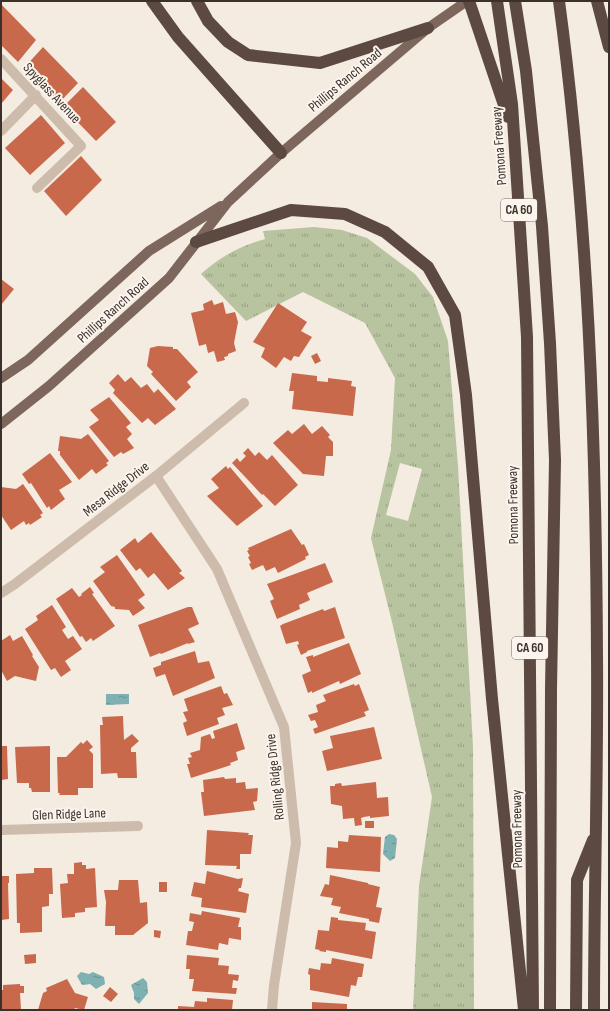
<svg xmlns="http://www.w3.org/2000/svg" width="610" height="1011" font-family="'Sofia Sans Condensed',sans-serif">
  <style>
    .grass { fill: url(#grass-tufts); fill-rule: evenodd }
    .water { fill: url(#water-ripples) }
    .building { fill: #c8694b }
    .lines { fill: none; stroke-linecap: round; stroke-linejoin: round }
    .minor { stroke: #cdbbac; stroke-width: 10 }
    .major { stroke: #7d675c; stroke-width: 10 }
    .highway { stroke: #5c4a42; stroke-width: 12 }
    .labels { text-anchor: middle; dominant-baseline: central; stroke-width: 4; stroke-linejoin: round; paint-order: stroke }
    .shield { fill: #fbf5ee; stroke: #756b66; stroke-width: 1 }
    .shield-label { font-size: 13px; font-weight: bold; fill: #3b302b }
    .street-label { font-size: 14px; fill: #3b302b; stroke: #fbf5ee }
  </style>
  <defs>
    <pattern id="grass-tufts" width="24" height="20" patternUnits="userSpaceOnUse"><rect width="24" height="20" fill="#b8c4a0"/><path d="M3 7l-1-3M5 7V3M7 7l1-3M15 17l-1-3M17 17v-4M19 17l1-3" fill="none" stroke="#97a083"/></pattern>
    <pattern id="water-ripples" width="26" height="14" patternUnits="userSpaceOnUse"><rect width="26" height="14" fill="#7fb0b2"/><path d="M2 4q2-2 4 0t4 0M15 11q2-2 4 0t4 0" fill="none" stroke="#699091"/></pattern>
  </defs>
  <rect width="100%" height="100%" fill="#f4ebe1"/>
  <path class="grass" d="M 314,227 L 342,230 L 367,238 L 415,274 L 433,297 L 448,341 L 458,466 L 473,747 L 474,1010 L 413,1010 L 419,886 L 432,797 L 392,622 L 371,538 L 391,450 L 395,378 L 365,323 L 303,292 L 246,321 L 201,274 C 220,257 240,246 265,239 L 263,231 ZM 400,463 L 422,469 L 408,521 L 386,515 Z"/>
  <path class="water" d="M 106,694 L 129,694 L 129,704 L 106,705 Z
    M 389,834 L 394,835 L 397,839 L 395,858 L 390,861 L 383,854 L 385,837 Z
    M 81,972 L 89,974 L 93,972 L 104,977 L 105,984 L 96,989 L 90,984 L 82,985 L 77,976 Z
    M 143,978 L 147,982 L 148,993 L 139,1004 L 134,999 L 134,993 L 131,985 Z"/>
  <path class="building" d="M 1,4 L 36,40 L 18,62 L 1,45 Z
    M 43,47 L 78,83 L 59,103 L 24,68 Z
    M 1,78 L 13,90 L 1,104 Z
    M 83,87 L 116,122 L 96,141 L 63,107 Z
    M 41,115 L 65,143 L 30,175 L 5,148 Z
    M 81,156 L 102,180 L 66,216 L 44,191 Z
    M 1,279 L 14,289 L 1,305 Z
    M 212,300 L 214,305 L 223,302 L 226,314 L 235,312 L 238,322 L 234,343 L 236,351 L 228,354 L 228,356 L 224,357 L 225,360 L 217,362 L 214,351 L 208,353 L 206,344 L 199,346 L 191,313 L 204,310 L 203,304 Z
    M 278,303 L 307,322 L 301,331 L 312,337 L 299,357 L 294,356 L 291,361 L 284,357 L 276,368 L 261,357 L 265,348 L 253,342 Z
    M 158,346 L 173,347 L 173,349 L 177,349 L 198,372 L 187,382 L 191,387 L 176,401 L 151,374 L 153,372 L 147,366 L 150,348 Z
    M 317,353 L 321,361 L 315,364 L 311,356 Z
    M 292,373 L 317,376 L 317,381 L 328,382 L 328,378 L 352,381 L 351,386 L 356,387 L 353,416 L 292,409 L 294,391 L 289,391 Z
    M 118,374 L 125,382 L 131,377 L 141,388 L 147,384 L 154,393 L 158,389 L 176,409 L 155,425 L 148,418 L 142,423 L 113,393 L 115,390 L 109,383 Z
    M 109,397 L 131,423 L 126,427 L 132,434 L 127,439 L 134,448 L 123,454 L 121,452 L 114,457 L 89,427 L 99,420 L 90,410 Z
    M 304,424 L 312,434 L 322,426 L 330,435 L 328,437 L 333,442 L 333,456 L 326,456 L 324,476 L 303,474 L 273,443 L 288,430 L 292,434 Z
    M 88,434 L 109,461 L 106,463 L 108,465 L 96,474 L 92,469 L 79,480 L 60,455 L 60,451 L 58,451 L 60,436 L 81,439 Z
    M 248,448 L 255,456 L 259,452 L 267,460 L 272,455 L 298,485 L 275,506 L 263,494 L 262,495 L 232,463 L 237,458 L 240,462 L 246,456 L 243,453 Z
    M 50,453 L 72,482 L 59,490 L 65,499 L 51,510 L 49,506 L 47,508 L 31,483 L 29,484 L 22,474 Z
    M 226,466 L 228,469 L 230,467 L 263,506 L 237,526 L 207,496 L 219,488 L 211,479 Z
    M 23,484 L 43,513 L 40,515 L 42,517 L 30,525 L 29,523 L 26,525 L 24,521 L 11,530 L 1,515 L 1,487 L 16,489 Z
    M 291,529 L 302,545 L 304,544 L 309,555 L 305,557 L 306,559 L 278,573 L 275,567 L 266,571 L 263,565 L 252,570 L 249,564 L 251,563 L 248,557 L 250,556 L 247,551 L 249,550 L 248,548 Z
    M 151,532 L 182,571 L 179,573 L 185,578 L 168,590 L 154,573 L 148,578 L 140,568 L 136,571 L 120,550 L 135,538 L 138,543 Z
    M 117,555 L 145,595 L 138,600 L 145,608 L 133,616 L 129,610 L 115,609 L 115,607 L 111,606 L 93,581 L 105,572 L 100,567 Z
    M 325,563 L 333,582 L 307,593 L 310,600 L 299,605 L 300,609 L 277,619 L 270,601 L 274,599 L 267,584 Z
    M 90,587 L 94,593 L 92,594 L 115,626 L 93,641 L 91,638 L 86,642 L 82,636 L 80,637 L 56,599 L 72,588 L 79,597 L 82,595 L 81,594 Z
    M 52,605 L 66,627 L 62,630 L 68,639 L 73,636 L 82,649 L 65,661 L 71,670 L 61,677 L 55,668 L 51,670 L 25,629 L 38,620 L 36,616 Z
    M 188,607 L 192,607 L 199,624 L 188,629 L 195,642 L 188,644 L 188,643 L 161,654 L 160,653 L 150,657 L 138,625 Z
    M 335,607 L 345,638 L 307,651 L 307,652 L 301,655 L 297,645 L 299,644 L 298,641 L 286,644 L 280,626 L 283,624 L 323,609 L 324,611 Z
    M 10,635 L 13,641 L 22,636 L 33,655 L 32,656 L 39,667 L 36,681 L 15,676 L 7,681 L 1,670 L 1,641 Z
    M 349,643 L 361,674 L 340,684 L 339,681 L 312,693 L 312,691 L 308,693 L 302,675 L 311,671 L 306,657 L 313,655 L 313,657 Z
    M 195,651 L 198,663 L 209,661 L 215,678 L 173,696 L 165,674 L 156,677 L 153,668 L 161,665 L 161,662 Z
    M 354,684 L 355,686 L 359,684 L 369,710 L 364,712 L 366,716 L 315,734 L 313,729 L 318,727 L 315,720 L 311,721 L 308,715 L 318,712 L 316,705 L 326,701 L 323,695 Z
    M 221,686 L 224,694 L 227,693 L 233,705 L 222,708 L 225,715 L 217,718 L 219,724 L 187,736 L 183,723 L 187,721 L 183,712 L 188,711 L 184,699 Z
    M 123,716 L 124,740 L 132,734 L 139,741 L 131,748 L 131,752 L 136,752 L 137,778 L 118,778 L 117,773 L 101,774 L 100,725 L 103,725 L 102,717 Z
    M 237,723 L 245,749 L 236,752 L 238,760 L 230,763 L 231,765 L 191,778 L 187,764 L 190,764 L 188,758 L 192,757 L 190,753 L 200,750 L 201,737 L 210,734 L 212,739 L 215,738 L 213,731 Z
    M 374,727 L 382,759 L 327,771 L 322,751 L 333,748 L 330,736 Z
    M 87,740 L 93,747 L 89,750 L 93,754 L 93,788 L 78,788 L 78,795 L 59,795 L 60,793 L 58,793 L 57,757 L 66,757 L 81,742 L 83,744 Z
    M 1,746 L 7,746 L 8,779 L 1,780 Z
    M 50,746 L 50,792 L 32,792 L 31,788 L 29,788 L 29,783 L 17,783 L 15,747 Z
    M 224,777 L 225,779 L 236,778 L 236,783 L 245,782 L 246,789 L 258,788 L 257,801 L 253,802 L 255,810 L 204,816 L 201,792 L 204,792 L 203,780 Z
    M 376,782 L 377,798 L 388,797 L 389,816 L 370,818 L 370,816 L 364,817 L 361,818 L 362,825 L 355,826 L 354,818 L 343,819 L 342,806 L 331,804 L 330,786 L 335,786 L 335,784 L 341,783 L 342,786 Z
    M 365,821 L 374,821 L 374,828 L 365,828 Z
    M 207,830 L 249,833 L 248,835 L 253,835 L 251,854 L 240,854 L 240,869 L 236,869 L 237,866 L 205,865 Z
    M 349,835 L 381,837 L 380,872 L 326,868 L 327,847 L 338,848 L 338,841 L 348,842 Z
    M 82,862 L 82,865 L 86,865 L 86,869 L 95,868 L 97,907 L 85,908 L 85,912 L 75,913 L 75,917 L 62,918 L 60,884 L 68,883 L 67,874 L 74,874 L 74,863 Z
    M 34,868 L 52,868 L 53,894 L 49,894 L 49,906 L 42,907 L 42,932 L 20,933 L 20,923 L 17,923 L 16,874 L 34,873 Z
    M 207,871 L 238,879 L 243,878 L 241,888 L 239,888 L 238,891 L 249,894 L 246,913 L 201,907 L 202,898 L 191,896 L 194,882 L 205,884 Z
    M 330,875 L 368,883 L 368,884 L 380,887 L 376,907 L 382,908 L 379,923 L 369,921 L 369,919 L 339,913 L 341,907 L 331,905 L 333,898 L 320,896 L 325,884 L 329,885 Z
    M 1,876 L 9,876 L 9,883 L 8,883 L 9,919 L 1,920 Z
    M 119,880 L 138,880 L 140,903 L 147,902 L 148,923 L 133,935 L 115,935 L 115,926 L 105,926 L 106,902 L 104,890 L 118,890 Z
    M 159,882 L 167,882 L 167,892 L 159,892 Z
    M 202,911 L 240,918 L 238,927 L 241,927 L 241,940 L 229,938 L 228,945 L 219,943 L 218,950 L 186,945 L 188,931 L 192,931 L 194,922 L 189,921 L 190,913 L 201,915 Z
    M 331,917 L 338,918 L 338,920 L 366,923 L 365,930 L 376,932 L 372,959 L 326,950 L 326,952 L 319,951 L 320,950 L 315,949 L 318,930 L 329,931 Z
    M 154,930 L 161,931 L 160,938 L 154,937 Z
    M 36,954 L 36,963 L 25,964 L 24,955 Z
    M 187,955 L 219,958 L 218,965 L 229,966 L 228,974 L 239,975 L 238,981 L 233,980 L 232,988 L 237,988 L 236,994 L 192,991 L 194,979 L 189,979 L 190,969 L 186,969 Z
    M 332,958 L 364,964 L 362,977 L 358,977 L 356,986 L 351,985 L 349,997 L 310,990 L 310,975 L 308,974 L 309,968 L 320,970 L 321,963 L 331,964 Z
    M 67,979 L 75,993 L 88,997 L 84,1010 L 75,1008 L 74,1010 L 38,1010 L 43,993 L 47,991 L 46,988 Z
    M 20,984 L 20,986 L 24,986 L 24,993 L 20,993 L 21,1010 L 1,1010 L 1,990 L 3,990 L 3,985 Z
    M 110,987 L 118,994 L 111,1002 L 103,996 Z
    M 207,998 L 233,1000 L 232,1010 L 178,1010 L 178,1006 L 194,1007 L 195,1001 L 207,1002 Z
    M 312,1002 L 347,1004 L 347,1010 L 312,1010 Z"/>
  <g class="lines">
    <path class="minor" d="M 1,59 L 81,146 L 37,188
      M 1,131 L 36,95
      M 156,476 L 217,569 L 284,727 L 296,843 L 274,985 L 272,1010
      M 1,593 L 15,584 L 156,476 L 244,403
      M 1,830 L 138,826"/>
    <path class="major" d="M 1,378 L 28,360 L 149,251 L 221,206
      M 1,424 L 49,386 L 169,278 L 228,202 L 281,153 L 428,28 L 467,1"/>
    <path class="highway" d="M 152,1 L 178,37 L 281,153
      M 197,1 L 208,21 L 228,42 L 248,55 L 320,63 L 428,28
      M 469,1 L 508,117
      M 497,1 L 512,104 L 527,337 L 533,1010
      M 515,1 L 526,71 L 542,226 L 550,343 L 555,460 L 551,689 L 550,1010
      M 559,1 C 588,217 596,436 597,655 C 598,773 594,892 594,1010
      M 597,1 L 609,47
      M 196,242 L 291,210 L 345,214 L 385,232 L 428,267 L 455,315 L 466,395 L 492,699 L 524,1010
      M 576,1010 L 577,880 L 593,840"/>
  </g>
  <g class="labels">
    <g class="shield">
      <rect x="501" y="199" width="36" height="22" rx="3"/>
      <rect x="512" y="637" width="36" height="22" rx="3"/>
    </g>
    <g class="shield-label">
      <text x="519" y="210">CA 60</text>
      <text x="530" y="648">CA 60</text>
    </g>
    <g class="street-label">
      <text transform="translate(345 80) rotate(-40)">Phillips Ranch Road</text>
      <text transform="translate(52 93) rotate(47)">Spyglass Avenue</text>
      <text transform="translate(499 146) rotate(-94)">Pomona Freeway</text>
      <text transform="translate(113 310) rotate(-42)">Phillips Ranch Road</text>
      <text transform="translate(116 489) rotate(-38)">Mesa Ridge Drive</text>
      <text transform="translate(513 505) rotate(-91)">Pomona Freeway</text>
      <text transform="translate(275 777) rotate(-96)">Rolling Ridge Drive</text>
      <text transform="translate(69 814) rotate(-2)">Glen Ridge Lane</text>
      <text transform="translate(517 829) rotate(-91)">Pomona Freeway</text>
    </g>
  </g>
  <rect width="610" height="1011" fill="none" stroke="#3b302b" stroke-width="4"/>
</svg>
